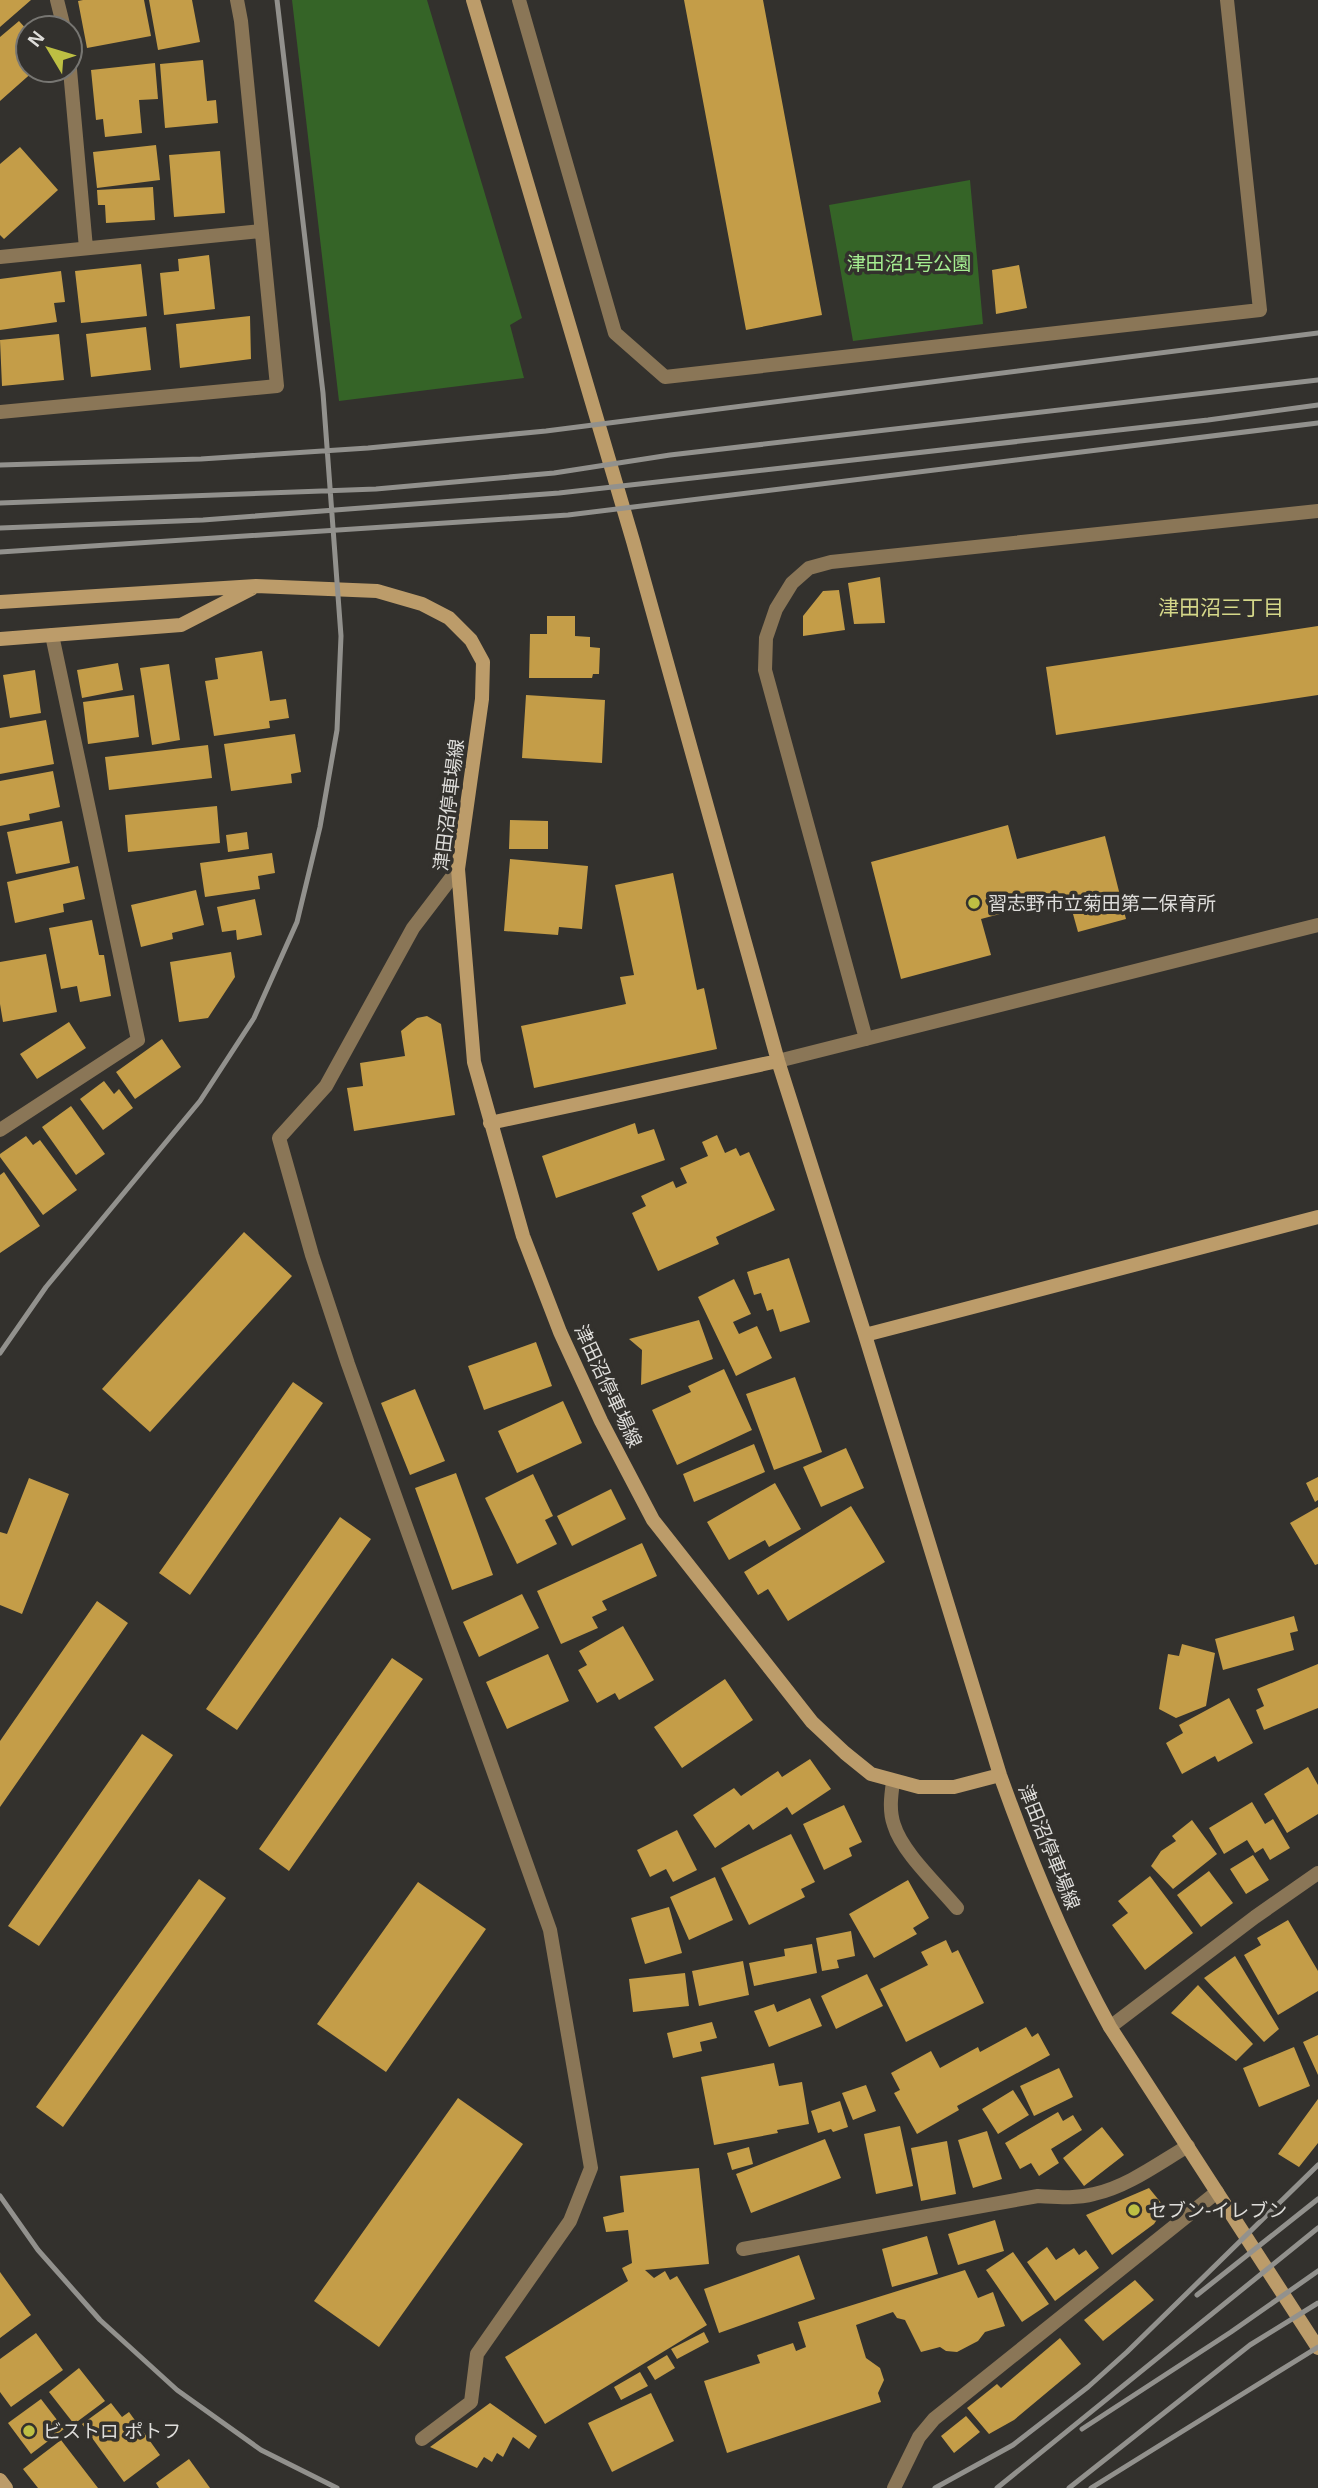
<svg xmlns="http://www.w3.org/2000/svg" width="1318" height="2488" font-family="Helvetica,'Noto Sans JP',sans-serif">
  <style>
    .green { fill: #356427 }
    .building { fill: #c49d48 }
    .lines { fill: none; stroke-linecap: round; stroke-linejoin: round }
    .street { stroke: #8a7657; stroke-width: 14 }
    .secondary { stroke: #bc9c6a; stroke-width: 14 }
    .rail { stroke: #92918d; stroke-width: 5 }
    .poi-dot { fill: #bdbf43; stroke: #33312d; stroke-width: 2.5 }
    .labels { text-anchor: middle; dominant-baseline: central; stroke-width: 7; stroke-linejoin: round; paint-order: stroke }
    .park-label { font-size: 19px; fill: #a5ee91; stroke: #33312d }
    .street-label { font-size: 19px; fill: #deddda; stroke: #33312d }
    .poi-label { font-size: 19px; fill: #deddda; stroke: #33312d; text-anchor: start }
    .neighbourhood-label { font-size: 21px; fill: #d4d789; stroke: #33312d }
  </style>
  <rect width="100%" height="100%" fill="#33312d"/>
  <path class="green" d="M 292,0 L 427,0 L 522,318 L 510,325 L 524,378 L 339,401 Z
    M 970,180 L 983,324 L 853,341 L 829,205 Z"/>
  <path class="building" d="M 0,0 L 31,0 L 0,27 Z
    M 83,0 L 144,0 L 151,36 L 87,48 L 78,1 Z
    M 149,0 L 192,0 L 200,42 L 158,50 Z
    M 684,0 L 763,0 L 822,315 L 746,330 Z
    M 19,21 L 28,31 L 28,70 L 35,70 L 0,101 L 0,37 Z
    M 203,60 L 207,101 L 216,100 L 218,123 L 165,128 L 160,64 Z
    M 155,63 L 158,99 L 139,100 L 142,133 L 105,137 L 103,119 L 96,120 L 91,70 Z
    M 156,145 L 160,180 L 97,188 L 93,152 Z
    M 20,147 L 58,190 L 4,239 L 0,235 L 0,164 Z
    M 220,151 L 225,213 L 174,217 L 169,155 Z
    M 153,187 L 155,220 L 106,223 L 105,205 L 98,205 L 97,190 Z
    M 209,255 L 215,309 L 164,315 L 160,273 L 179,271 L 178,259 Z
    M 141,264 L 147,316 L 81,323 L 75,271 Z
    M 1019,265 L 1027,308 L 996,314 L 992,270 Z
    M 61,271 L 65,302 L 54,303 L 57,322 L 0,330 L 0,279 Z
    M 250,316 L 251,359 L 180,368 L 176,324 Z
    M 146,327 L 151,370 L 91,377 L 86,334 Z
    M 59,334 L 64,380 L 2,386 L 0,340 Z
    M 880,577 L 885,623 L 854,624 L 848,583 Z
    M 839,590 L 845,630 L 803,636 L 803,616 L 823,591 Z
    M 547,616 L 575,616 L 575,636 L 590,637 L 590,647 L 600,648 L 599,674 L 593,674 L 592,678 L 529,678 L 530,634 L 547,634 Z
    M 1318,626 L 1318,695 L 1056,735 L 1046,667 Z
    M 262,651 L 270,701 L 286,699 L 289,718 L 269,721 L 270,728 L 214,736 L 205,681 L 218,679 L 215,658 Z
    M 118,663 L 123,690 L 82,698 L 77,670 Z
    M 169,664 L 180,740 L 152,745 L 140,668 Z
    M 35,670 L 41,713 L 10,718 L 3,675 Z
    M 134,695 L 139,737 L 88,744 L 83,702 Z
    M 526,695 L 605,700 L 602,763 L 522,758 Z
    M 46,720 L 54,764 L 0,774 L 0,728 Z
    M 295,734 L 301,772 L 291,774 L 292,783 L 231,791 L 224,744 Z
    M 208,745 L 212,778 L 109,790 L 105,757 Z
    M 53,771 L 60,807 L 29,814 L 30,820 L 0,826 L 0,781 Z
    M 217,806 L 220,843 L 128,852 L 125,815 Z
    M 510,820 L 548,821 L 548,849 L 509,849 Z
    M 62,821 L 70,863 L 16,874 L 7,832 Z
    M 1008,825 L 1017,859 L 1105,836 L 1126,919 L 1078,932 L 1068,896 L 981,919 L 991,955 L 901,979 L 871,862 Z
    M 247,832 L 249,849 L 228,852 L 226,835 Z
    M 272,853 L 275,873 L 258,876 L 260,889 L 205,897 L 200,863 Z
    M 510,859 L 588,866 L 582,929 L 559,927 L 558,935 L 504,931 Z
    M 78,866 L 85,899 L 63,904 L 64,912 L 15,923 L 7,882 Z
    M 673,873 L 697,990 L 704,988 L 717,1049 L 534,1088 L 521,1026 L 626,1004 L 620,977 L 634,975 L 615,885 Z
    M 196,890 L 204,925 L 172,933 L 173,939 L 141,947 L 131,905 Z
    M 255,899 L 262,935 L 237,940 L 236,930 L 222,932 L 217,907 Z
    M 92,920 L 99,955 L 104,955 L 111,996 L 80,1002 L 77,986 L 61,989 L 49,928 Z
    M 231,952 L 235,977 L 208,1018 L 179,1022 L 170,962 Z
    M 46,954 L 57,1012 L 3,1022 L 0,1004 L 0,962 Z
    M 427,1016 L 441,1024 L 455,1115 L 354,1131 L 347,1088 L 363,1086 L 360,1063 L 405,1056 L 401,1031 L 417,1018 Z
    M 69,1022 L 86,1048 L 37,1079 L 20,1054 Z
    M 162,1039 L 181,1067 L 135,1099 L 116,1072 Z
    M 104,1081 L 114,1094 L 119,1089 L 133,1108 L 103,1130 L 80,1099 Z
    M 71,1106 L 105,1154 L 76,1175 L 42,1127 Z
    M 635,1123 L 638,1134 L 654,1129 L 665,1160 L 556,1198 L 542,1156 Z
    M 717,1135 L 725,1153 L 736,1148 L 740,1156 L 749,1152 L 775,1210 L 716,1237 L 719,1244 L 658,1271 L 632,1213 L 646,1206 L 641,1196 L 673,1181 L 676,1188 L 687,1183 L 680,1168 L 708,1156 L 702,1142 Z
    M 26,1136 L 33,1145 L 40,1140 L 77,1190 L 43,1215 L 0,1157 L 0,1154 Z
    M 4,1172 L 40,1226 L 0,1253 L 0,1175 Z
    M 244,1232 L 292,1276 L 150,1432 L 102,1389 Z
    M 789,1258 L 810,1322 L 780,1332 L 773,1309 L 767,1311 L 761,1293 L 754,1295 L 747,1272 Z
    M 734,1279 L 751,1314 L 733,1322 L 739,1334 L 757,1326 L 772,1358 L 736,1376 L 698,1297 Z
    M 699,1320 L 713,1359 L 641,1385 L 642,1350 L 629,1339 Z
    M 536,1342 L 552,1386 L 484,1410 L 468,1366 Z
    M 724,1369 L 752,1430 L 677,1465 L 652,1410 L 691,1392 L 688,1386 Z
    M 795,1377 L 822,1452 L 774,1470 L 746,1394 Z
    M 293,1382 L 323,1403 L 190,1595 L 159,1573 Z
    M 415,1389 L 445,1461 L 410,1475 L 381,1403 Z
    M 563,1401 L 582,1443 L 517,1473 L 498,1431 Z
    M 754,1444 L 765,1472 L 694,1502 L 683,1474 Z
    M 846,1448 L 864,1488 L 821,1507 L 803,1467 Z
    M 456,1473 L 493,1575 L 452,1590 L 415,1488 Z
    M 533,1474 L 553,1516 L 545,1520 L 557,1544 L 517,1564 L 485,1498 Z
    M 1318,1477 L 1318,1500 L 1315,1502 L 1306,1483 Z
    M 29,1478 L 69,1494 L 22,1614 L 0,1605 L 0,1532 L 7,1534 Z
    M 775,1483 L 801,1529 L 769,1547 L 765,1540 L 729,1560 L 707,1522 Z
    M 611,1489 L 626,1519 L 572,1546 L 557,1516 Z
    M 851,1506 L 885,1562 L 788,1621 L 768,1589 L 758,1595 L 744,1572 Z
    M 1318,1507 L 1318,1564 L 1315,1565 L 1290,1523 Z
    M 340,1517 L 371,1539 L 237,1730 L 206,1709 Z
    M 642,1543 L 657,1576 L 602,1601 L 607,1610 L 592,1617 L 598,1628 L 561,1644 L 537,1591 Z
    M 522,1594 L 539,1628 L 479,1657 L 463,1622 Z
    M 97,1601 L 128,1623 L 0,1807 L 0,1741 Z
    M 1294,1616 L 1298,1631 L 1290,1633 L 1294,1650 L 1223,1670 L 1215,1639 Z
    M 623,1626 L 654,1680 L 619,1700 L 615,1693 L 597,1703 L 578,1670 L 587,1665 L 579,1651 Z
    M 1182,1644 L 1215,1653 L 1206,1706 L 1176,1718 L 1159,1709 L 1168,1654 L 1179,1656 Z
    M 548,1654 L 569,1701 L 507,1729 L 486,1682 Z
    M 392,1658 L 423,1679 L 289,1871 L 259,1849 Z
    M 1318,1664 L 1318,1708 L 1264,1730 L 1256,1710 L 1264,1706 L 1257,1689 Z
    M 725,1679 L 753,1720 L 682,1768 L 654,1727 Z
    M 1229,1698 L 1253,1743 L 1218,1762 L 1215,1756 L 1182,1774 L 1166,1743 L 1183,1733 L 1179,1725 Z
    M 142,1734 L 173,1755 L 39,1946 L 8,1926 Z
    M 810,1759 L 831,1789 L 792,1815 L 787,1807 L 753,1830 L 749,1824 L 715,1848 L 693,1815 L 734,1788 L 741,1796 L 778,1771 L 782,1777 Z
    M 1308,1767 L 1318,1785 L 1318,1814 L 1287,1833 L 1264,1794 Z
    M 1252,1802 L 1265,1824 L 1273,1819 L 1290,1848 L 1270,1860 L 1263,1848 L 1255,1853 L 1247,1840 L 1224,1854 L 1209,1828 Z
    M 844,1805 L 862,1842 L 849,1848 L 852,1856 L 824,1870 L 803,1824 Z
    M 1192,1820 L 1217,1854 L 1173,1889 L 1151,1866 L 1161,1851 L 1176,1841 L 1172,1836 Z
    M 677,1830 L 697,1870 L 673,1882 L 666,1869 L 650,1877 L 637,1850 Z
    M 791,1834 L 815,1882 L 801,1889 L 805,1897 L 749,1925 L 721,1868 Z
    M 1253,1855 L 1269,1880 L 1246,1894 L 1230,1869 Z
    M 1209,1871 L 1233,1903 L 1201,1927 L 1177,1895 Z
    M 1150,1876 L 1193,1933 L 1145,1970 L 1112,1925 L 1128,1913 L 1118,1901 Z
    M 715,1877 L 733,1920 L 689,1940 L 670,1897 Z
    M 199,1879 L 226,1898 L 63,2127 L 36,2107 Z
    M 908,1880 L 929,1918 L 913,1928 L 917,1934 L 874,1958 L 849,1914 Z
    M 418,1882 L 486,1929 L 386,2072 L 317,2024 Z
    M 669,1907 L 682,1953 L 645,1964 L 631,1918 Z
    M 1288,1920 L 1318,1971 L 1318,1991 L 1278,2015 L 1244,1955 L 1261,1945 L 1257,1938 Z
    M 851,1931 L 855,1956 L 837,1960 L 839,1968 L 822,1971 L 816,1938 Z
    M 946,1940 L 952,1953 L 958,1950 L 984,2003 L 906,2042 L 880,1989 L 928,1965 L 921,1952 Z
    M 812,1944 L 817,1973 L 754,1986 L 749,1963 L 785,1956 L 784,1949 Z
    M 1235,1956 L 1279,2029 L 1264,2042 L 1204,1978 Z
    M 743,1961 L 749,1995 L 699,2006 L 692,1971 Z
    M 685,1973 L 689,2006 L 633,2012 L 629,1979 Z
    M 867,1974 L 883,2006 L 836,2029 L 821,1996 Z
    M 1198,1985 L 1253,2044 L 1236,2061 L 1171,2013 Z
    M 810,1998 L 822,2026 L 769,2047 L 754,2011 L 774,2004 L 777,2012 Z
    M 712,2022 L 717,2038 L 700,2042 L 702,2051 L 673,2058 L 667,2033 Z
    M 1026,2027 L 1032,2037 L 1038,2033 L 1050,2055 L 957,2106 L 959,2110 L 917,2134 L 894,2093 L 900,2090 L 891,2073 L 931,2051 L 940,2068 L 978,2047 L 980,2052 Z
    M 1318,2035 L 1318,2075 L 1303,2042 Z
    M 1294,2047 L 1310,2086 L 1259,2107 L 1243,2068 Z
    M 774,2063 L 779,2086 L 802,2082 L 809,2124 L 777,2130 L 778,2133 L 714,2145 L 701,2077 Z
    M 1059,2068 L 1073,2097 L 1034,2116 L 1020,2086 Z
    M 866,2085 L 876,2111 L 853,2120 L 842,2093 Z
    M 1013,2090 L 1029,2115 L 998,2134 L 982,2109 Z
    M 458,2098 L 523,2144 L 379,2347 L 314,2301 Z
    M 1318,2099 L 1318,2143 L 1299,2167 L 1278,2154 Z
    M 840,2101 L 848,2127 L 833,2132 L 831,2129 L 818,2133 L 811,2111 Z
    M 1058,2112 L 1063,2121 L 1073,2115 L 1082,2130 L 1051,2149 L 1059,2163 L 1039,2176 L 1031,2163 L 1020,2169 L 1005,2143 Z
    M 900,2126 L 913,2186 L 876,2194 L 864,2134 Z
    M 1102,2127 L 1124,2155 L 1084,2186 L 1063,2158 Z
    M 987,2131 L 1002,2179 L 973,2188 L 958,2140 Z
    M 825,2139 L 841,2178 L 751,2213 L 736,2174 Z
    M 947,2141 L 956,2194 L 921,2201 L 911,2148 Z
    M 749,2147 L 753,2164 L 732,2170 L 727,2153 Z
    M 699,2168 L 709,2264 L 645,2270 L 654,2278 L 665,2271 L 670,2280 L 677,2276 L 707,2325 L 545,2424 L 505,2357 L 628,2281 L 622,2268 L 632,2263 L 628,2230 L 606,2232 L 603,2217 L 624,2212 L 620,2176 Z
    M 1149,2188 L 1162,2204 L 1162,2212 L 1154,2224 L 1112,2255 L 1086,2215 Z
    M 995,2220 L 1004,2251 L 958,2265 L 948,2234 Z
    M 927,2236 L 938,2274 L 892,2287 L 882,2249 Z
    M 1047,2247 L 1056,2260 L 1074,2248 L 1079,2255 L 1086,2250 L 1099,2268 L 1055,2301 L 1027,2262 Z
    M 1013,2252 L 1049,2304 L 1022,2322 L 986,2270 Z
    M 799,2255 L 815,2299 L 719,2333 L 704,2289 Z
    M 965,2270 L 978,2298 L 993,2292 L 1005,2326 L 985,2332 L 978,2341 L 957,2352 L 946,2351 L 940,2347 L 921,2352 L 905,2320 L 897,2318 L 893,2312 L 856,2325 L 866,2358 L 880,2368 L 884,2380 L 878,2393 L 881,2402 L 727,2453 L 704,2381 L 760,2363 L 757,2355 L 793,2343 L 796,2351 L 806,2347 L 798,2322 Z
    M 0,2272 L 31,2315 L 0,2338 Z
    M 1135,2280 L 1154,2300 L 1103,2341 L 1084,2320 Z
    M 704,2332 L 709,2342 L 677,2359 L 671,2349 Z
    M 36,2333 L 63,2370 L 11,2407 L 0,2392 L 0,2359 Z
    M 1060,2338 L 1081,2364 L 1014,2420 L 989,2434 L 967,2408 L 997,2384 L 1001,2388 Z
    M 667,2355 L 675,2368 L 655,2380 L 647,2367 Z
    M 79,2368 L 105,2401 L 74,2424 L 49,2392 Z
    M 640,2372 L 648,2386 L 621,2400 L 614,2387 Z
    M 651,2393 L 674,2441 L 612,2472 L 588,2423 Z
    M 41,2399 L 64,2429 L 31,2454 L 8,2423 Z
    M 111,2403 L 122,2417 L 129,2412 L 160,2455 L 124,2482 L 82,2424 Z
    M 490,2403 L 537,2436 L 529,2449 L 513,2437 L 503,2457 L 497,2453 L 492,2462 L 484,2457 L 477,2468 L 430,2447 Z
    M 966,2416 L 980,2432 L 954,2453 L 941,2436 Z
    M 61,2440 L 98,2488 L 38,2488 L 23,2469 Z
    M 189,2459 L 210,2488 L 159,2488 L 156,2483 Z"/>
  <g class="lines">
    <path class="street" d="M 57,0 L 64,28
      M 519,0 L 615,333 L 665,377 L 1260,310 L 1227,0
      M 70,70 L 86,248
      M 0,257 L 261,231
      M 0,412 L 277,386 L 241,21 L 237,0
      M 866,1039 L 765,670 L 766,638 L 776,609 L 792,583 L 809,568 L 831,562 L 1318,511
      M 778,1061 L 1318,925
      M 0,1130 L 138,1040 L 52,635
      M 893,1782 C 891,1796 889,1811 894,1825 C 902,1852 938,1885 957,1908
      M 1110,2027 L 1255,1917 L 1318,1873
      M 743,2249 L 1038,2196 C 1057,2197 1075,2199 1094,2194 C 1127,2187 1159,2163 1188,2146
      M 422,2439 L 471,2402 L 477,2354 L 570,2221 L 591,2168 L 550,1930 L 348,1364 L 312,1255 L 279,1138 L 326,1086 L 413,928 L 458,869
      M 894,2488 L 919,2437 L 934,2419 L 1217,2192"/>
    <path class="secondary" d="M 473,0 L 633,541 L 778,1061 L 865,1335 L 1000,1775 C 1031,1862 1065,1946 1110,2027 L 1318,2348
      M 0,602 L 256,586 L 377,591 L 422,604 L 449,618 L 471,640 L 483,662 L 482,699 L 458,869 L 474,1062 L 523,1236 L 560,1332 L 601,1421 L 653,1520 L 812,1722 L 845,1753 L 871,1774 L 919,1787 L 954,1787 L 1000,1775
      M 0,639 L 181,625 L 251,589
      M 490,1123 L 778,1061
      M 865,1335 L 1318,1217
      M 0,2480 L 6,2488"/>
    <path class="rail" d="M 0,465 L 201,459 L 368,448 L 546,431 L 1318,333
      M 0,503 L 376,489 L 554,473 L 670,455 L 1318,380
      M 0,528 L 203,520 L 559,493 L 1208,420 L 1318,405
      M 0,552 L 568,515 L 1318,423
      M 0,1353 L 46,1287 L 200,1101 L 254,1018 L 297,922 L 320,827 L 337,730 L 341,636 L 323,393 L 277,0
      M 0,2196 L 38,2250 L 100,2320 L 177,2390 L 261,2450 L 337,2488
      M 1197,2295 L 1318,2199
      M 1082,2429 L 1231,2332 L 1318,2271
      M 935,2488 L 1013,2445 L 1088,2387 L 1127,2352 L 1318,2165
      M 997,2488 L 1318,2228
      M 1069,2488 L 1250,2345 L 1318,2303
      M 1091,2488 L 1318,2347"/>
  </g>
  <g class="poi-dot">
    <circle cx="974" cy="903" r="7"/>
    <circle cx="1134" cy="2210" r="7"/>
    <circle cx="29" cy="2431" r="7"/>
  </g>
  <g class="labels">
    <g class="park-label">
      <text x="909" y="263">津田沼1号公園</text>
    </g>
    <g class="street-label">
      <text transform="translate(449 805) rotate(-83)">津田沼停車場線</text>
      <text transform="translate(608 1386) rotate(65)">津田沼停車場線</text>
      <text transform="translate(1049 1847) rotate(68)">津田沼停車場線</text>
    </g>
    <g class="poi-label">
      <text x="988" y="903">習志野市立菊田第二保育所</text>
      <text x="1148" y="2210">セブン-イレブン</text>
      <text x="43" y="2431">ビストロ ポトフ</text>
    </g>
    <g class="neighbourhood-label">
      <text x="1221" y="607">津田沼三丁目</text>
    </g>
  </g>
  <g transform="translate(49 49) rotate(308)"><circle r="33" fill="#33312d" stroke="#777672" stroke-width="2"/>
  <path d="M0-5L12 26L0 18L-12 26Z" fill="#bdbf43"/>
  <text y="-10" font-size="19" font-weight="bold" text-anchor="middle" fill="#deddda">N</text>
  </g>
</svg>
